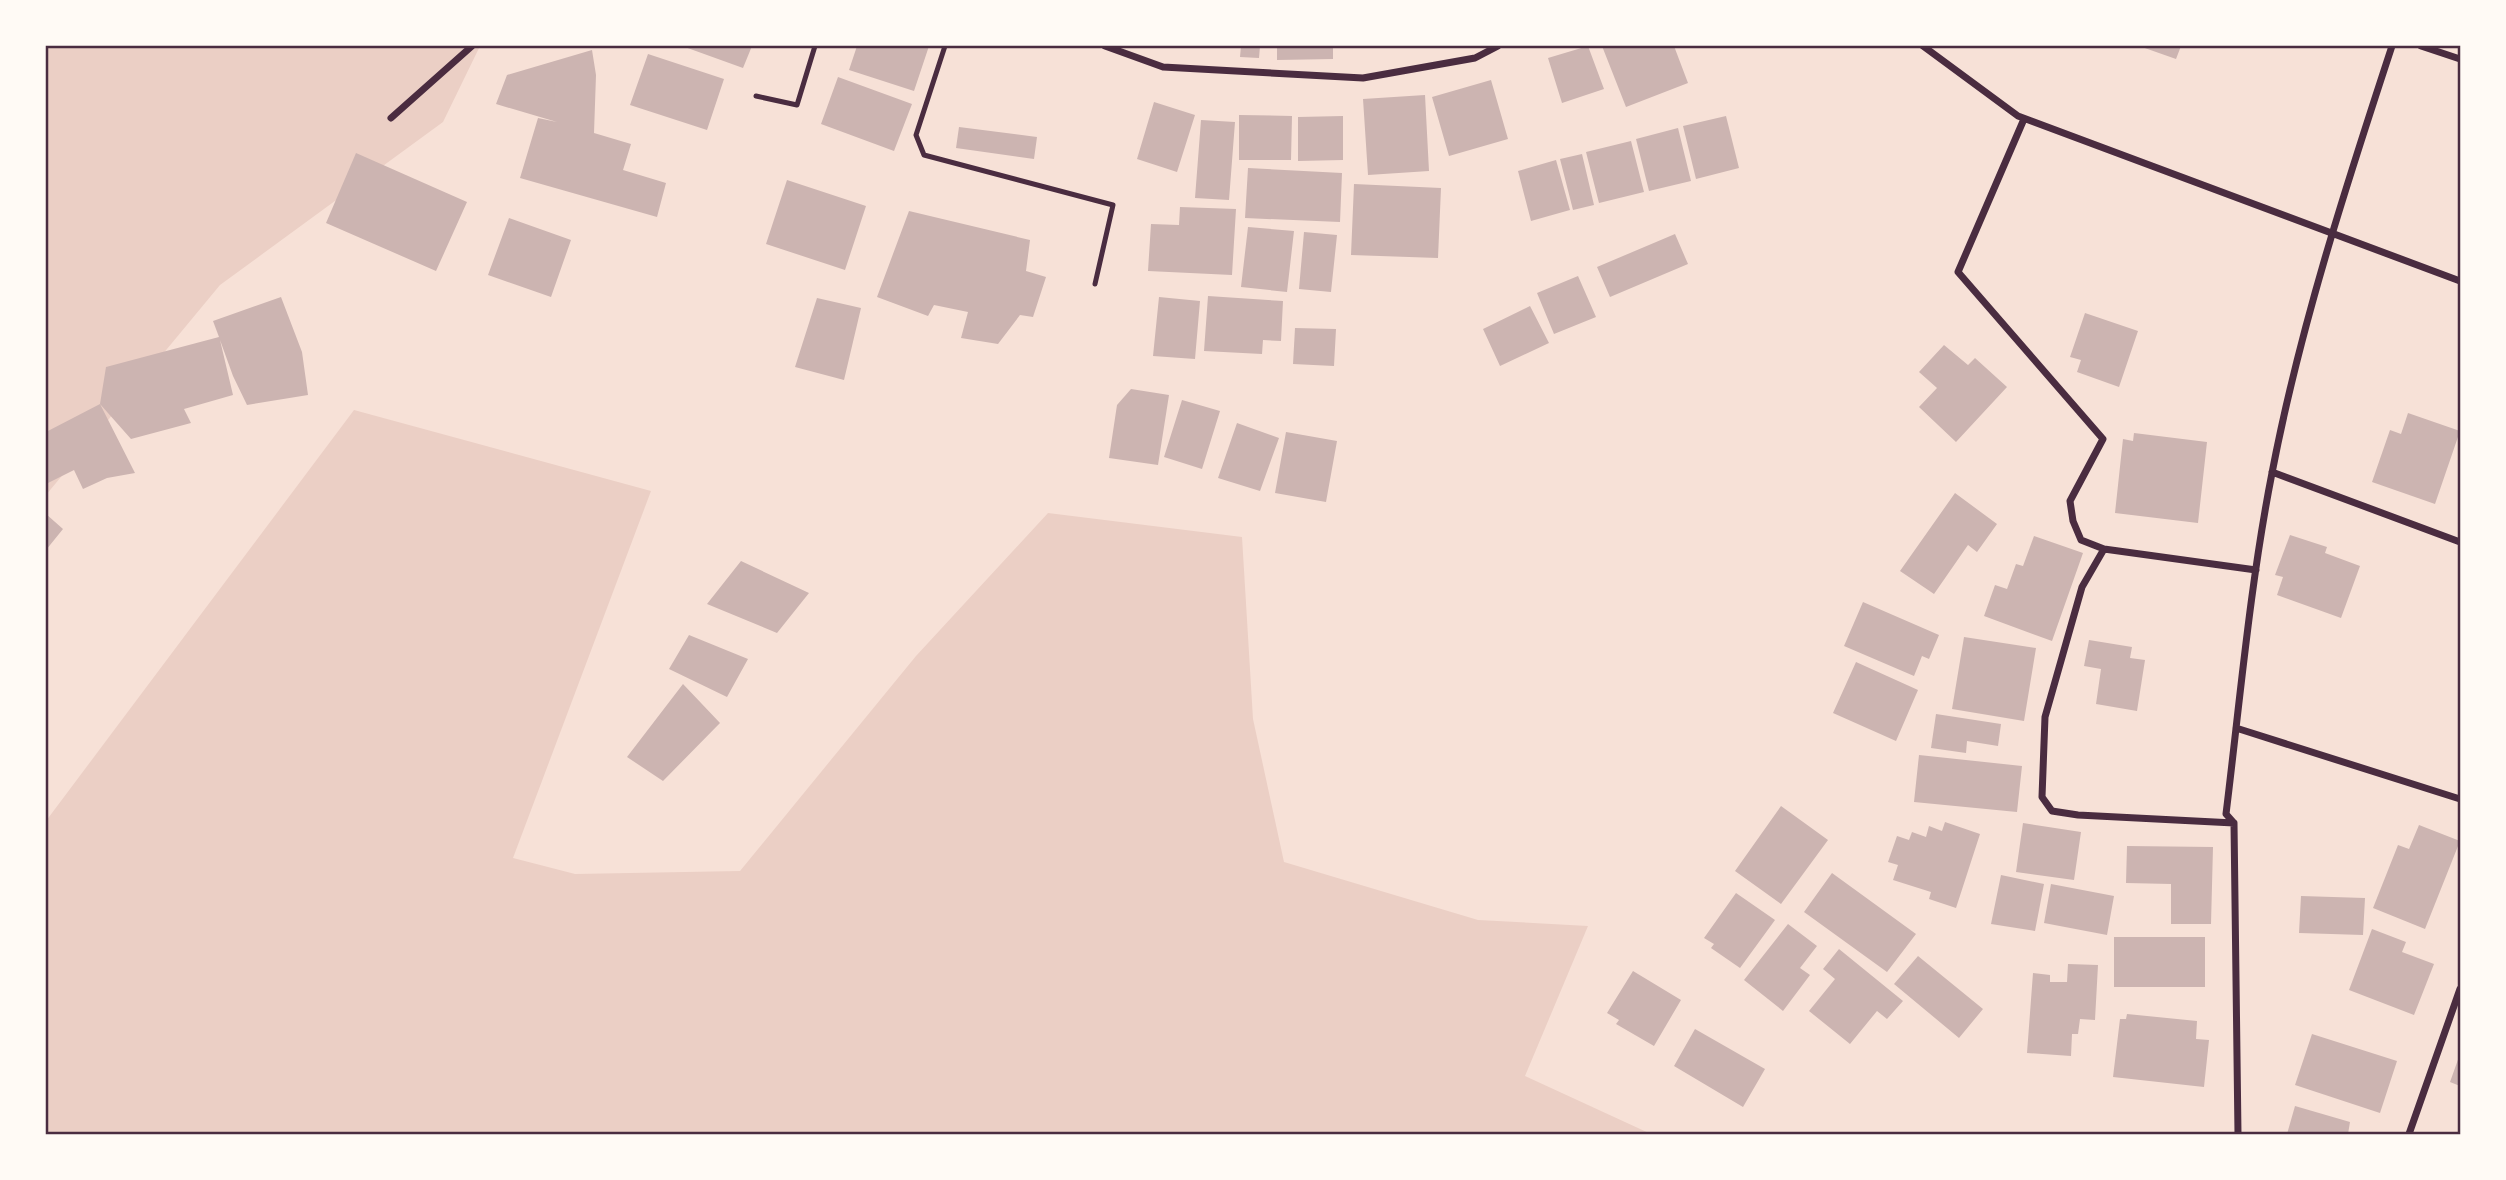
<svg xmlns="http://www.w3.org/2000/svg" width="2506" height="1180" font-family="Signika,sans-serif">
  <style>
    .green { fill: #ebcfc5 }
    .building { fill: #ccb4b1 }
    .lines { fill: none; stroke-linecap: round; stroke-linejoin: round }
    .service { stroke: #4a2c40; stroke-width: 5 }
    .minor { stroke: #4a2c40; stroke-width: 7 }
    .neatline { fill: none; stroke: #4a2c40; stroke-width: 2.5 }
  </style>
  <rect width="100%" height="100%" fill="#f7e1d7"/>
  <path class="green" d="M 46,46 L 480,46 L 443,122 L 220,285 L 46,495 Z
    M 354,410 L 651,491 L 513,858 L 575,874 L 740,871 L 916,656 L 1048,513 L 1242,537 L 1253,719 L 1284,862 L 1478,920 L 1588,926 L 1525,1076 L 1651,1134 L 46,1134 L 46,821 Z"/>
  <path class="building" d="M 682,46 L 752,46 L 743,68 Z
    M 857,46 L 929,46 L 914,91 L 849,70 Z
    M 1241,46 L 1260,46 L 1259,58 L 1240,57 Z
    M 1277,46 L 1333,46 L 1333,59 L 1277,60 Z
    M 1588,46 L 1604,89 L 1562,103 L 1548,58 Z
    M 1602,46 L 1674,46 L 1688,83 L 1626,107 Z
    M 2139,46 L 2181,46 L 2176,59 Z
    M 592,50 L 596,75 L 594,133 L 631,144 L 623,170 L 666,183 L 657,217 L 520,178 L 538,118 L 557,122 L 496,104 L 507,75 Z
    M 648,54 L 724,79 L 707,130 L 630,105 Z
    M 838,77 L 912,104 L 894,151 L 821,124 Z
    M 1491,80 L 1508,139 L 1449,156 L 1432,97 Z
    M 1425,95 L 1429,171 L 1368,175 L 1363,99 Z
    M 1154,102 L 1195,115 L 1177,172 L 1137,159 Z
    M 1239,115 L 1292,116 L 1291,160 L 1239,160 Z
    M 1343,116 L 1343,160 L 1298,161 L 1298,117 Z
    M 1726,116 L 1739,168 L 1696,179 L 1683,126 Z
    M 1201,120 L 1235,122 L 1229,200 L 1195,198 Z
    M 959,127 L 1037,137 L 1034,159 L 956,148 Z
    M 1678,128 L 1691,181 L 1649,191 L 1636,139 Z
    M 1631,141 L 1644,192 L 1599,203 L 1586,152 Z
    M 356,153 L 467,202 L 436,271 L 326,223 Z
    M 1582,154 L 1594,205 L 1573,210 L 1560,159 Z
    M 1556,160 L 1570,210 L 1531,221 L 1518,171 Z
    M 1248,168 L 1342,173 L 1340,222 L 1245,218 Z
    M 787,180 L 866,206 L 845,270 L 766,244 Z
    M 1354,184 L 1441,188 L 1438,258 L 1351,255 Z
    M 1180,207 L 1236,209 L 1232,275 L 1148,271 L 1151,224 L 1179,225 Z
    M 909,211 L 1030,240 L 1026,271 L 1046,277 L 1033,317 L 1020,315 L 998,344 L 961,338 L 968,312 L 934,305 L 928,316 L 877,297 Z
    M 509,218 L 571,240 L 551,297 L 488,275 Z
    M 1248,227 L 1294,231 L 1287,292 L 1241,287 Z
    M 1304,232 L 1337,235 L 1331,292 L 1299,289 Z
    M 1675,234 L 1688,264 L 1610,297 L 1597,267 Z
    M 1578,276 L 1596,317 L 1554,334 L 1537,293 Z
    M 1208,296 L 1283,301 L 1281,341 L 1263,340 L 1262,354 L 1204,351 Z
    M 281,297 L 302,352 L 308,395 L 247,405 L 233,376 L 220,340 L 233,395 L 184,409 L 191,423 L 131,439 L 100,404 L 106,367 L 219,337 L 213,321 Z
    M 1159,297 L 1200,301 L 1195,359 L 1153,356 Z
    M 817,298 L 861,308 L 844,380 L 795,367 Z
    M 1530,306 L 1549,343 L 1500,366 L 1483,329 Z
    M 2085,313 L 2138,331 L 2119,387 L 2077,372 L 2081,360 L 2070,357 Z
    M 1295,328 L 1336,329 L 1334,366 L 1293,364 Z
    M 1944,345 L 1968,365 L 1975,358 L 2007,387 L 1956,442 L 1919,407 L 1937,388 L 1919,372 Z
    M 1131,389 L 1169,395 L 1158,465 L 1109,458 L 1117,405 Z
    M 1182,400 L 1220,411 L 1202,469 L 1164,457 Z
    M 100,404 L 135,473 L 107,478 L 83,489 L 74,470 L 46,484 L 46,432 Z
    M 2408,413 L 2460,431 L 2435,504 L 2372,482 L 2390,430 L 2401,434 Z
    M 1237,423 L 1279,438 L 1260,491 L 1218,478 Z
    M 1286,432 L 1337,441 L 1326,502 L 1275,493 Z
    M 2134,433 L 2207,442 L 2198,523 L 2115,513 L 2123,439 L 2133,441 Z
    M 1955,493 L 1997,524 L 1977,552 L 1968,545 L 1934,594 L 1900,571 Z
    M 46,514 L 63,529 L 46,550 Z
    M 2290,535 L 2327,547 L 2325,553 L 2360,566 L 2341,618 L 2277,595 L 2283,577 L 2275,575 Z
    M 2034,536 L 2083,553 L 2052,641 L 1984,616 L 1995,585 L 2007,589 L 2016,564 L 2023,566 Z
    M 741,561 L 809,593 L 777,633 L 707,604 Z
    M 1863,602 L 1939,635 L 1929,659 L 1922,656 L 1914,676 L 1844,646 Z
    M 689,635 L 748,659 L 727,697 L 669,669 Z
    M 1964,637 L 2036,648 L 2024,721 L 1952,709 Z
    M 2089,640 L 2132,647 L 2130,658 L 2145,660 L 2137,711 L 2096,704 L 2101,669 L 2084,666 Z
    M 1856,662 L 1918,690 L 1896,741 L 1833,713 Z
    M 683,684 L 720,723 L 663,781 L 627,757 Z
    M 1936,714 L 2001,724 L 1998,746 L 1967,741 L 1966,753 L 1931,748 Z
    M 1919,755 L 2022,766 L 2017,812 L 1914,802 Z
    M 1781,806 L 1828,840 L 1781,904 L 1735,871 Z
    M 1945,822 L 1980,834 L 1956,908 L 1929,899 L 1931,892 L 1893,880 L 1898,865 L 1888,862 L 1897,836 L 1909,840 L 1912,832 L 1926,837 L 1929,826 L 1942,831 Z
    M 2023,823 L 2081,832 L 2074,880 L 2016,872 Z
    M 2419,825 L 2460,841 L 2425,929 L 2373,908 L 2398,845 L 2409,849 Z
    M 2127,846 L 2213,847 L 2211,924 L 2171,924 L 2171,884 L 2126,883 Z
    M 1832,873 L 1916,934 L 1887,972 L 1804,912 Z
    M 2001,875 L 2044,884 L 2035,931 L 1991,924 Z
    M 2051,884 L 2114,896 L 2107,935 L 2044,923 Z
    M 1736,893 L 1775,920 L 1740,968 L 1711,948 L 1714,944 L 1704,938 Z
    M 2301,896 L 2365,898 L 2363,935 L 2299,933 Z
    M 1788,924 L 1817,946 L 1800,968 L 1810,975 L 1783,1011 L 1744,980 Z
    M 2372,929 L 2406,942 L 2402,952 L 2434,964 L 2414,1015 L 2349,990 Z
    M 2114,937 L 2205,937 L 2205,987 L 2114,987 Z
    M 1839,949 L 1903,1001 L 1887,1019 L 1877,1011 L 1850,1044 L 1809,1011 L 1835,979 L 1823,969 Z
    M 1918,956 L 1983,1009 L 1959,1038 L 1894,984 Z
    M 2068,964 L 2098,965 L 2095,1020 L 2080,1019 L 2078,1034 L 2072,1034 L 2071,1056 L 2027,1053 L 2033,973 L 2050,975 L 2050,982 L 2067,982 Z
    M 1633,971 L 1681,1000 L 1654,1046 L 1616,1024 L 1619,1020 L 1607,1013 Z
    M 2127,1014 L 2197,1021 L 2196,1039 L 2209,1040 L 2204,1087 L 2113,1077 L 2120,1019 L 2126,1019 Z
    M 1695,1029 L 1765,1069 L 1743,1107 L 1674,1066 Z
    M 2312,1034 L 2397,1061 L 2380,1113 L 2295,1085 Z
    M 2460,1054 L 2460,1086 L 2450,1082 Z
    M 2295,1106 L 2350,1122 L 2348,1134 L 2287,1134 Z"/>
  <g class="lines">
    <path class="service" d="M 945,46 L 916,135 L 924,155 L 1113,205 L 1095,284
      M 756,96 L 797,105 L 815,46"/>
    <path class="minor" d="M 1105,46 L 1163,67 L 1363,78 L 1475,58 L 1498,46
      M 1923,46 L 2018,116 L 2460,281
      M 2421,46 L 2460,59
      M 391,118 L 472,46
      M 2024,119 L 1958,272 L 2103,439 L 2070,501 L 2073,521 L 2081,540 L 2104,549 L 2256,570
      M 2272,472 L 2460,542
      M 2104,549 L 2082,587 L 2045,717 L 2042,797 L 2052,811 L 2078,815 L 2234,823
      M 2236,728 L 2460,799
      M 2238,1134 L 2234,823 L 2226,814 C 2240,700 2250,585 2272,473 C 2300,327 2346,186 2392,46
      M 2409,1134 L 2460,989"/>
  </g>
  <rect width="2506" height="1180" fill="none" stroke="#fffaf5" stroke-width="94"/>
  <rect x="47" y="47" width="2412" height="1086" class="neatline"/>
</svg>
